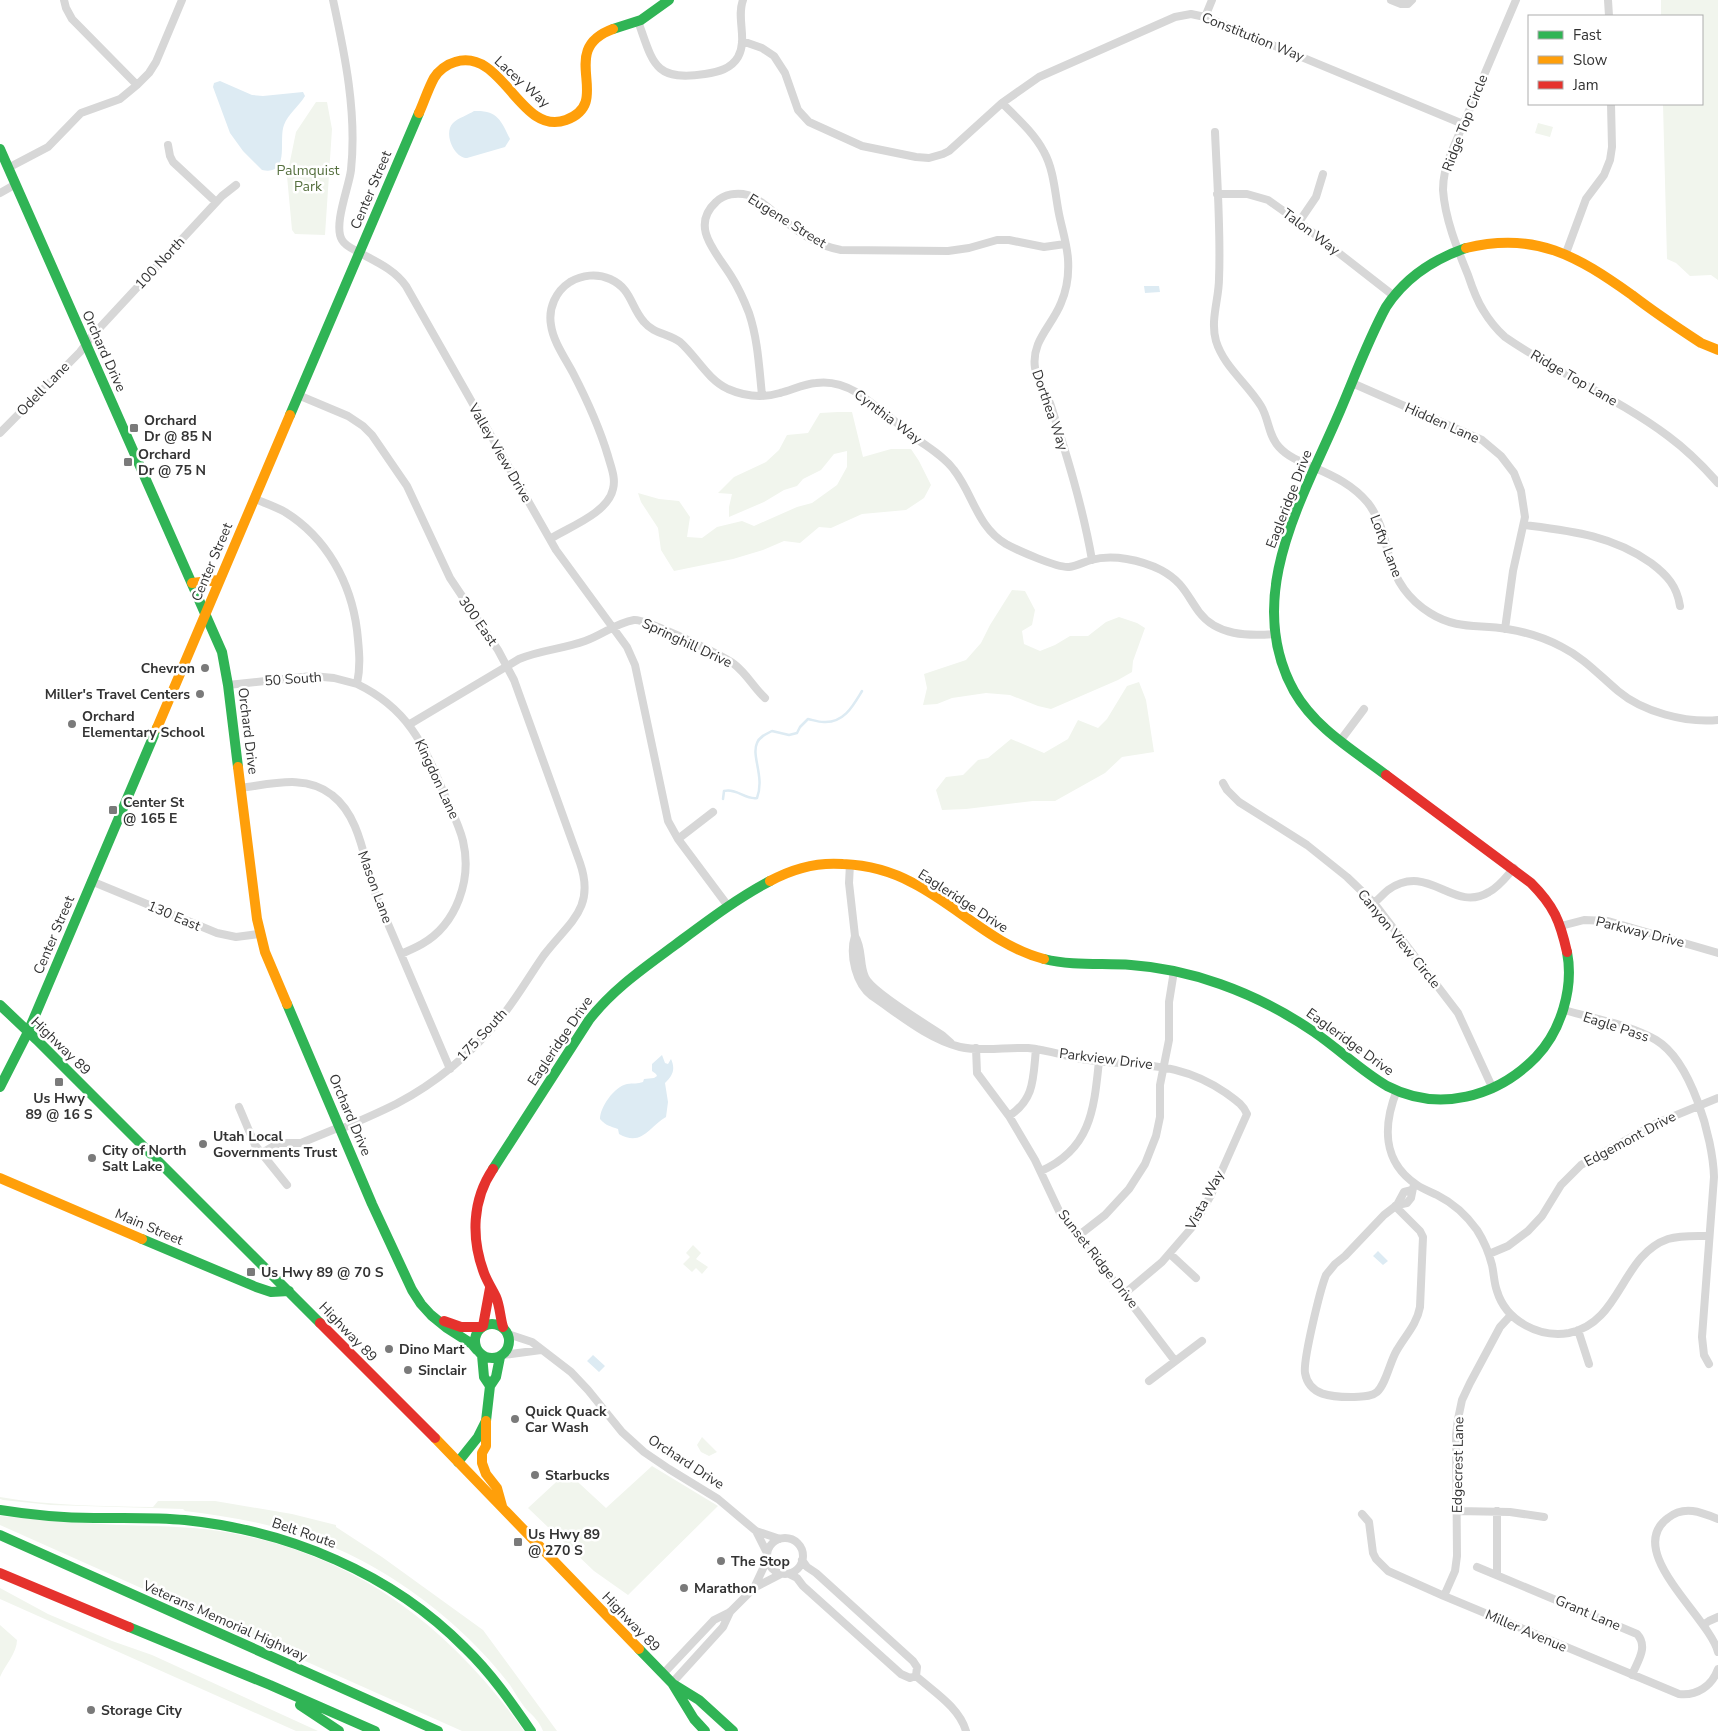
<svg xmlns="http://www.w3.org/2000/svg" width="1718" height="1731" font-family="'Nunito Sans',sans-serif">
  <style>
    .green { fill: #f1f5ed }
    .water { fill: #ddebf3 }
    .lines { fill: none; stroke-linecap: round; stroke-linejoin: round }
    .stream { stroke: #ddebf3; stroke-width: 2.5 }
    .street { stroke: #d7d7d7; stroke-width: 8 }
    .fast { stroke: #30b455; stroke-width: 10 }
    .slow { stroke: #ff9f0a; stroke-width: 10 }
    .jam { stroke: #e5322d; stroke-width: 10 }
    .poi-dot { fill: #7a7a7a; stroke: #fff; stroke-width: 2 }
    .labels { text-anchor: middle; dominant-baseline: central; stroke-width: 5; stroke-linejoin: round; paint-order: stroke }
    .street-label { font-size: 14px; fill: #333; stroke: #fff }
    .park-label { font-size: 14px; fill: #56703f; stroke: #fff }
    .poi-label { font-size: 14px; font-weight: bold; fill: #333; stroke: #fff; text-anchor: start }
  </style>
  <rect width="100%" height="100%" fill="#fff"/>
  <path class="green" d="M 1661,0 L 1718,0 L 1718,280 L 1711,275 L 1690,276 L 1676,263 L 1667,259 L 1663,104 L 1702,104 L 1702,16 L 1661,16 Z
    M 316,102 L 327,102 L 332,129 L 325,235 L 295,234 L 292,230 L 287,176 L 296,132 Z
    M 1538,123 L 1553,127 L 1550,137 L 1535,133 Z
    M 838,412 L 852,412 L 863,457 L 891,449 L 911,449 L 919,461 L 931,485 L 924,498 L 906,510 L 862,514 L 831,528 L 819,527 L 800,543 L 784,541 L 763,550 L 733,559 L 674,571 L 661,550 L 658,528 L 641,502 L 638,493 L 659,499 L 679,501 L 690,517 L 687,537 L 702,538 L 717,527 L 742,521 L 754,526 L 797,507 L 812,503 L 837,485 L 847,467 L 847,451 L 834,454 L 821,470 L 803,479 L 797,486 L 784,490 L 764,502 L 729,517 L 729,507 L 732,494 L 718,493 L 734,477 L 766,462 L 779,450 L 787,435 L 808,433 L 820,413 Z
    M 1012,590 L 1025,591 L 1035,610 L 1032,625 L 1022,631 L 1024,644 L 1040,651 L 1055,645 L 1070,636 L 1088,636 L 1106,622 L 1119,617 L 1137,623 L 1145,628 L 1133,661 L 1132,672 L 1118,680 L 1051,709 L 1038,706 L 1010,695 L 986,693 L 952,698 L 937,704 L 923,705 L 927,688 L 924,674 L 966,660 L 981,643 L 990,625 Z
    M 1139,682 L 1146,700 L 1154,752 L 1122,757 L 1105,773 L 1055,801 L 1033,801 L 966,809 L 942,810 L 936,790 L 946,777 L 963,775 L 978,760 L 988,758 L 1011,739 L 1044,753 L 1068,739 L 1078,720 L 1098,728 L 1107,719 L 1127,686 Z
    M 693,1245 L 701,1253 L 696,1259 L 708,1267 L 702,1274 L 696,1268 L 692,1272 L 683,1264 L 690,1257 L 686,1253 Z
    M 702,1437 L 717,1452 L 709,1456 L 701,1452 L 697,1445 Z
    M 652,1466 L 718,1506 L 628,1595 L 594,1571 L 528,1508 L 567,1472 L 606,1508 Z
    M 0,1497 C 50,1506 102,1506 153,1507 L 158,1501 L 215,1501 L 292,1514 L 336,1525 L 336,1527 L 382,1557 L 483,1630 L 557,1731 L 543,1731 C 539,1721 534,1717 527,1710 C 521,1703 515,1693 510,1685 C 456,1614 369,1552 282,1529 C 251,1520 217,1515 185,1511 L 183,1509 L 51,1505 L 3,1500 L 0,1499 Z
    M 0,1516 C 39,1519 78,1523 117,1525 C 151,1526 185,1526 219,1531 C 351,1551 448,1624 524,1731 L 462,1731 L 0,1525 Z
    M 0,1588 L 48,1614 L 112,1641 L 152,1655 L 318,1731 L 296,1731 L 0,1599 Z
    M 0,1625 L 17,1640 C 17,1653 5,1665 0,1677 Z"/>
  <path class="water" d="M 220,81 L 252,95 L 263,96 L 303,92 L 305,96 C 299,106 288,114 284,125 C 278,140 291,176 262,170 L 243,151 L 230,133 L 213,87 L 214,83 Z
    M 474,111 C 497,110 501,120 510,139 L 505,147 L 467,158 C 454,158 443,133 453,123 C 458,118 468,115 474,111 Z
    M 1144,286 L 1159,286 L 1160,292 L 1145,293 Z
    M 662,1055 L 665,1063 L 668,1064 L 671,1059 C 676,1070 672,1076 665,1083 L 668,1102 L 666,1117 C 649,1127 642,1147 619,1134 L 618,1129 C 610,1126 606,1126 600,1119 C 600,1107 614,1087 627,1084 C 633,1083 638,1084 643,1082 L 644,1079 L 654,1078 L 657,1076 L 656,1074 L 652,1071 L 652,1064 Z
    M 1378,1251 L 1388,1261 L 1383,1265 L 1373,1256 Z
    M 593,1355 L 605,1366 L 599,1372 L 587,1361 Z"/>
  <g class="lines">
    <path class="stream" d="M 723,799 L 724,791 C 737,788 745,800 757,798 C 765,777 751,756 757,743 C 759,737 766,734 772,731 L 789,735 L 797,733 L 800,727 L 808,719 C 813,720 818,722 824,722 C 844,723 853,706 862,691"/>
    <path class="street" d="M 64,0 L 66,8 L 72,19 L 137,85
      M 333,0 C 345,55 357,113 351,170 C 349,187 333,225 342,240 C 346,247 354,249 360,253 C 377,262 395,270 406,286 L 556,550 L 627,647 L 635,665 L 668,821 L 678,839 L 728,906
      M 1391,0 L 1401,4 L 1408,4 L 1412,0
      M 1516,0 L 1451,153 C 1446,165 1443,177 1443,190 C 1445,219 1457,248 1468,275 C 1472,287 1476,299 1483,310 C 1489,320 1496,329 1505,337 C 1557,373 1617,398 1668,436 C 1687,450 1703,466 1718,483
      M 1608,0 L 1609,16
      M 1205,17 L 1212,0
      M 638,21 C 653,63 654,82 705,74 C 718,72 731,69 738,57 C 748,39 736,18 743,0
      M 742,41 L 762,48 L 774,56 L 785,73 L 798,110 L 809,122 L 862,146 L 916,157 L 929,158 L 943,154 L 949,151 L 1002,103 L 1039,77 L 1175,17 L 1191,14 L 1205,17 L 1463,124
      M 1002,103 C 1017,118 1034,133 1044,152 C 1054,170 1055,194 1059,214 C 1062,229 1067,244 1068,259 C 1069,274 1067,289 1061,303 C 1052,326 1031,341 1035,368 C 1037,382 1047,393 1051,406 C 1067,456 1083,508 1092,560
      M 1215,132 C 1217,180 1221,230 1219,279 C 1219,299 1210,320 1216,341 C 1224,367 1247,383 1261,406 C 1269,419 1268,435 1279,447 C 1288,457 1301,462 1313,467 C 1334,476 1353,485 1368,503 C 1381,520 1384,537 1389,556 C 1395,580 1409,600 1430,613 C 1457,630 1478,624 1507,629 C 1526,632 1545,638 1562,647 C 1584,658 1599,675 1618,691 C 1643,712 1685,723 1718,720
      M 168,145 L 170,156 L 173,162 L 216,202
      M 8,168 L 48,147 L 81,113 L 120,99 L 137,85 L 149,73 L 156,62 L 182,0
      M 0,193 L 16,184
      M 1217,194 L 1247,194 L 1268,200 L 1299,222 L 1394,296
      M 1299,222 L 1316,197 L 1323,174
      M 1566,253 L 1586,199 L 1604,175 L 1610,160 L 1612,147 L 1611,104
      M 1352,383 L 1482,440 L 1501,456 L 1514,473 L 1521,491 L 1525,517 L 1513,571 L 1505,629
      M 298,395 L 348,416 L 363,426 L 372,435 L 407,486 L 450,578 L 498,650 L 514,680 L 580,863 C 596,909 568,923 544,955 C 530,975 518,996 503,1015 C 474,1051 438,1082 396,1104 C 378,1113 359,1121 341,1129
      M 762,395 C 759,367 758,340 749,313 C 744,300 738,287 731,276 C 717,253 689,227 716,202 C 724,194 737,192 748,195 C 759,198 769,209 779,216 C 797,232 818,246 841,250 L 948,251 L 969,248 L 997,240 L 1009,240 L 1044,247 L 1065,244
      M 0,433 L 80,352 L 93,335 L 222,196 L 236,185
      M 254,498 C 264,503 276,507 285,512 C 327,538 351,583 357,630 C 359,649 361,665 357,684 C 407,708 423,743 443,791 C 450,808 459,824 463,841 C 472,879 457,924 422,944 C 415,948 408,951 401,954
      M 1524,525 C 1571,531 1611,535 1651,563 C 1667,575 1677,586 1680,606
      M 550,539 C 569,527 608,513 613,489 C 616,478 611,467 608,456 C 599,426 587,400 573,373 C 565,358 553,341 551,325 C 548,308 556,291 570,282 C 582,275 597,273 610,279 C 632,289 630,306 644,322 C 654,334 668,333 680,342 C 697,357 707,379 728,389 C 744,396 763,398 780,393 C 792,390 804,384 816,383 C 830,381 844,385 856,392 C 876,405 894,421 913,436 C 927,447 944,456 954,470 C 973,494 977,527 1006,544 C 1017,550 1057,568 1069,567 C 1077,566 1084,562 1091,560 C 1113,554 1141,560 1161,570 C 1183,582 1186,594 1199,612 C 1217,636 1248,636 1275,634
      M 228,685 L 312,676 L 334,678 L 357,684
      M 410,724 L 519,659 C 540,650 563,649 585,641 C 602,635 616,623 634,620 C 645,618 723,656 734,664 C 747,674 754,688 765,698
      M 1340,741 L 1364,709
      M 1223,783 L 1227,790 L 1239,802 L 1307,845 L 1347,877 L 1374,903 L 1458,1013 L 1493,1089
      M 241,788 C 272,784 306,774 332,795 C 362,818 364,865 377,898 C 401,955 426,1012 450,1069
      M 678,839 L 713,812
      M 850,864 L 849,883 L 855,936 C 863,949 859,964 865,977 C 871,992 926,1024 942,1035 L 951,1043
      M 91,881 L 217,933 L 236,937 L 259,934
      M 1374,903 C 1379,899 1383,894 1388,890 C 1429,861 1453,914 1489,892 C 1499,887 1507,876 1514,868
      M 1561,926 L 1584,920 L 1608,921 L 1718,953
      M 855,936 C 849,955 856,984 872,996 C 900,1015 928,1039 960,1047 C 982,1052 1006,1047 1028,1048 C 1049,1050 1068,1057 1088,1060 C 1141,1067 1178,1060 1226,1093 C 1234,1099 1243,1104 1247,1114 L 1211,1195 L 1194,1225 L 1162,1262 L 1124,1294
      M 1564,1010 C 1592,1018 1631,1025 1656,1040 C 1691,1061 1713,1138 1714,1177 L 1702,1337 L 1704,1355 L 1709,1364
      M 976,1048 L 977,1073 L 1009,1116 L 1035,1160 L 1060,1213 L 1124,1294 L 1175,1361
      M 1397,1090 C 1383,1125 1382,1162 1417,1185 C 1423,1189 1431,1192 1437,1195 C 1453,1203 1467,1216 1477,1230 C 1484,1241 1489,1253 1492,1265 C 1494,1274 1494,1283 1497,1291 C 1506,1321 1539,1338 1569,1333 C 1621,1323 1621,1255 1668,1239 C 1681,1235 1696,1236 1709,1236
      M 239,1107 L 255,1145 L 287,1185
      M 1009,1116 C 1035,1099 1033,1078 1036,1049
      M 262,1153 L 279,1143 L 301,1143 L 340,1127
      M 1041,1171 C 1091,1149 1094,1109 1099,1061
      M 1397,1205 L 1407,1203 L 1411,1198 L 1413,1188
      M 1395,1206 L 1420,1231 L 1423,1237 L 1420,1307 C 1417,1324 1405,1336 1397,1350 C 1390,1361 1386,1384 1377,1392 C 1370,1398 1360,1396 1351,1397 C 1332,1397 1309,1396 1305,1373 C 1303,1360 1320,1290 1326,1275 L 1335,1264 L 1345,1256 L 1384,1215 L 1397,1205 L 1404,1192 L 1412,1190
      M 1078,1236 L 1105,1215 L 1129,1189 L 1145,1164 L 1156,1136 L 1160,1117 L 1160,1085 L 1169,1040 L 1169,1002 L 1174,971
      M 1170,1254 L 1196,1278
      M 1489,1254 L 1508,1246 L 1528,1231 L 1542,1216 L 1561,1185 L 1581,1165 L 1657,1123 L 1718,1098
      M 1578,1330 L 1589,1364
      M 508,1334 L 532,1342 L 571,1372 L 588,1390 L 622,1432 L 644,1452 L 669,1469 L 718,1499 L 756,1531 L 780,1539
      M 503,1355 L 541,1350
      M 1149,1381 L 1202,1341
      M 1457,1511 L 1510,1512 L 1544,1517
      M 1497,1511 L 1497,1575
      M 1362,1514 L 1369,1522 L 1373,1553 L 1376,1559 L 1388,1571 L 1444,1596 L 1679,1694 C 1697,1696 1712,1686 1718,1669
      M 1718,1519 C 1701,1512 1684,1505 1668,1518 C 1623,1551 1709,1617 1718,1652
      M 756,1531 L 767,1553
      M767 1556a18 18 0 1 1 36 0a18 18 0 1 1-36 0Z
      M 802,1560 L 807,1567 L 816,1573 L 913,1661 L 917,1667 L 916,1676
      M 1477,1567 L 1637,1634 C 1649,1647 1637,1662 1632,1675
      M 789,1574 L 797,1578 L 803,1586 L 901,1674 L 910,1678 L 916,1676
      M 754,1588 L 781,1574
      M 1444,1596 L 1455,1571 L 1457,1556 L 1456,1435 L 1458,1419 L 1462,1400 L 1470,1383 L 1500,1327 L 1511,1315
      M 1703,1625 L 1709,1621 L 1718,1617
      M 663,1674 L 714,1620 L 730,1612 L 754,1588 L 767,1560
      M 916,1676 C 934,1692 959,1707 966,1731
      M 672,1683 L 723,1627 L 730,1612"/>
    <path class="fast" d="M 613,29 L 641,20 L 669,0
      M 0,149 L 222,652 L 228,685 L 238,767
      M 290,415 L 419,113
      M 1386,775 C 1353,750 1315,728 1294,691 C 1242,597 1303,498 1340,411 C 1355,376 1368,340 1386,307 C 1405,278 1434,259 1466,248
      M 1044,959 C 1073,966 1102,963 1131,965 C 1161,967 1192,974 1220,984 C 1254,996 1285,1012 1314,1032 C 1339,1049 1361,1071 1387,1086 C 1439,1113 1497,1097 1536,1057 C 1561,1031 1574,988 1567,952
      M 287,1004 L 372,1204 L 412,1290 L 421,1304 L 431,1315 L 447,1328 L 472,1344 L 477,1350
      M 0,1005 L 37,1040 L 320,1323
      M 0,1087 L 28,1032 L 157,728
      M 493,1169 L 589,1020 C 613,989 644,968 675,945 C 706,922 736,899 770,881
      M 142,1239 L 256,1287 L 271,1292 L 289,1291
      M475 1341a17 17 0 1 1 34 0a17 17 0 1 1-34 0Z
      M 482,1355 L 484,1377 L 490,1386
      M 458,1462 L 478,1437 L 486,1421 L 490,1386 L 496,1377 L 500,1357
      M 0,1510 C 31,1515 62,1518 94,1518 C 124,1518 155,1517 185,1520 C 289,1531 391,1573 465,1648 C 491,1673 511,1702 531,1731
      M 0,1535 L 438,1731
      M 129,1627 L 270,1685 L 375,1731
      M 639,1649 L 672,1683 L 694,1719 L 705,1731
      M 673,1684 L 699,1700 L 733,1731
      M 300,1705 L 339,1731"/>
    <path class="slow" d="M 419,113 C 424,102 428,89 434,78 C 438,71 447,64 455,62 C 503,47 520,137 566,120 C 615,102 555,50 613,29
      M 1466,248 C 1536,231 1577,256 1632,295 C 1654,312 1678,328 1701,343 L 1718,350
      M 192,583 L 219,580
      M 157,728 L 290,415
      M 238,767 L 257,919 L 265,952 L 287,1004
      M 770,881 C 792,869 818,862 843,864 C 867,865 891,871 913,883 C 958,906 994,946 1044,959
      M 0,1178 L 142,1239
      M 486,1421 L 486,1446 L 482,1453 L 482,1463 L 486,1474 L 497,1488 L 502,1506
      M 435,1438 L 639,1649"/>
    <path class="jam" d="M 1386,775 L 1531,883 C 1554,906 1560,921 1567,952
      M 493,1169 C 472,1200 471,1238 484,1273 C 487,1281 492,1289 496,1297 C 500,1306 500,1317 503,1327
      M 444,1321 L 461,1327 L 482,1327
      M 320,1323 L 435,1438
      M 483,1326 L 490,1288
      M 0,1573 L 129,1627"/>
  </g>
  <g class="poi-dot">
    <rect x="129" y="423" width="10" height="10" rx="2.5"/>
    <rect x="123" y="457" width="10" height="10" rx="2.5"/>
    <circle cx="205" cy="668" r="5"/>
    <circle cx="200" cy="694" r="5"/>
    <circle cx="72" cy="724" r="5"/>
    <rect x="108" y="805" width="10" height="10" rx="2.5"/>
    <rect x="54" y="1077" width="10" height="10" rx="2.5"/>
    <circle cx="203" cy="1144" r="5"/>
    <circle cx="92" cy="1158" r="5"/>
    <rect x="246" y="1267" width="10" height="10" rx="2.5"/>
    <circle cx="389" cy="1349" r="5"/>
    <circle cx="408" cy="1370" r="5"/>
    <circle cx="515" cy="1419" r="5"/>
    <circle cx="535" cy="1475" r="5"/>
    <rect x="513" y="1537" width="10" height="10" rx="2.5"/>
    <circle cx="721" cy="1561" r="5"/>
    <circle cx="684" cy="1588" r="5"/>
    <circle cx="91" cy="1710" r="5"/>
  </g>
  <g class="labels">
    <g class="street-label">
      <text transform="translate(1253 37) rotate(22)">Constitution Way</text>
      <text transform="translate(522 82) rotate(42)">Lacey Way</text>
      <text transform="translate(1465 123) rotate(-69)">Ridge Top Circle</text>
      <text transform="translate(371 190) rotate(-67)">Center Street</text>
      <text transform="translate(787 221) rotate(32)">Eugene Street</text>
      <text transform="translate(1311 232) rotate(37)">Talon Way</text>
      <text transform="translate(160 263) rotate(-47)">100 North</text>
      <text transform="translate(104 351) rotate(66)">Orchard Drive</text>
      <text transform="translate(1574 378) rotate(30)">Ridge Top Lane</text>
      <text transform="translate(43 389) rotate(-46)">Odell Lane</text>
      <text transform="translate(1050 410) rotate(71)">Dorthea Way</text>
      <text transform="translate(888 417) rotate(37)">Cynthia Way</text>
      <text transform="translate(1442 423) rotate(24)">Hidden Lane</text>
      <text transform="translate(500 453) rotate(60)">Valley View Drive</text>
      <text transform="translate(1289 499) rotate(-69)">Eagleridge Drive</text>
      <text transform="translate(1386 546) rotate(69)">Lofty Lane</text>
      <text transform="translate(212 562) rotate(-67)">Center Street</text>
      <text transform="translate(478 621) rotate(55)">300 East</text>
      <text transform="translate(687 643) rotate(25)">Springhill Drive</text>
      <text transform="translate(293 679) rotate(-4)">50 South</text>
      <text transform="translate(248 731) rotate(83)">Orchard Drive</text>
      <text transform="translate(437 779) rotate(65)">Kingdon Lane</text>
      <text transform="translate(375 887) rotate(70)">Mason Lane</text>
      <text transform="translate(963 901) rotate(33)">Eagleridge Drive</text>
      <text transform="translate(174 916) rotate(23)">130 East</text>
      <text transform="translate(1640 932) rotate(14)">Parkway Drive</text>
      <text transform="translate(54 935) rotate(-67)">Center Street</text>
      <text transform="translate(1399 939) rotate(51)">Canyon View Circle</text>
      <text transform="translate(1616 1027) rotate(18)">Eagle Pass</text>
      <text transform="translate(482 1035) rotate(-47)">175 South</text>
      <text transform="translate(560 1041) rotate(-56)">Eagleridge Drive</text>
      <text transform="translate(1350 1042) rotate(36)">Eagleridge Drive</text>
      <text transform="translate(61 1046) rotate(44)">Highway 89</text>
      <text transform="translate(1106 1059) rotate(7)">Parkview Drive</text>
      <text transform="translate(350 1115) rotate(67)">Orchard Drive</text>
      <text transform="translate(1630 1139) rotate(-28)">Edgemont Drive</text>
      <text transform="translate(1205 1200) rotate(-62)">Vista Way</text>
      <text transform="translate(149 1227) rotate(23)">Main Street</text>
      <text transform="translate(1098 1259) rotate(52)">Sunset Ridge Drive</text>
      <text transform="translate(348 1332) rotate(46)">Highway 89</text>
      <text transform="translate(686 1462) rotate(33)">Orchard Drive</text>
      <text transform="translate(1458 1465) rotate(-89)">Edgecrest Lane</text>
      <text transform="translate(304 1533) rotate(19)">Belt Route</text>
      <text transform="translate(1588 1613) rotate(23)">Grant Lane</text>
      <text transform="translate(225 1621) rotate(24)">Veterans Memorial Highway</text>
      <text transform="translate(631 1622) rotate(46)">Highway 89</text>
      <text transform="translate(1526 1631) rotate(23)">Miller Avenue</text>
    </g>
    <g class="park-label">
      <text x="308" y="170">Palmquist<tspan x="308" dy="16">Park</tspan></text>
    </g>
    <g class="poi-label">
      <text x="144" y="420">Orchard<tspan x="144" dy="16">Dr @ 85 N</tspan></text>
      <text x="138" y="454">Orchard<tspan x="138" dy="16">Dr @ 75 N</tspan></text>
      <text x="195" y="668" text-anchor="end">Chevron</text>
      <text x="190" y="694" text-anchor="end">Miller's Travel Centers</text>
      <text x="82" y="716">Orchard<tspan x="82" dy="16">Elementary School</tspan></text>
      <text x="123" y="802">Center St<tspan x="123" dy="16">@ 165 E</tspan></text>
      <text x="59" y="1098" text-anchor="middle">Us Hwy<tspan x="59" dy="16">89 @ 16 S</tspan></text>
      <text x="213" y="1136">Utah Local<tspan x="213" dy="16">Governments Trust</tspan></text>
      <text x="102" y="1150">City of North<tspan x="102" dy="16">Salt Lake</tspan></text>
      <text x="261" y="1272">Us Hwy 89 @ 70 S</text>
      <text x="399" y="1349">Dino Mart</text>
      <text x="418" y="1370">Sinclair</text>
      <text x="525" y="1411">Quick Quack<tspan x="525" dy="16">Car Wash</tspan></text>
      <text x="545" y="1475">Starbucks</text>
      <text x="528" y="1534">Us Hwy 89<tspan x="528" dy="16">@ 270 S</tspan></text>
      <text x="731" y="1561">The Stop</text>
      <text x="694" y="1588">Marathon</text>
      <text x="101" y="1710">Storage City</text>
    </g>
  </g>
  <rect x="1528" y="15" width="175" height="90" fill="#ffffff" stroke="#adadad"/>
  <rect x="1538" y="31" width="25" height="8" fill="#30b455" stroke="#adadad"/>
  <text x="1573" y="40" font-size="15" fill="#333333">Fast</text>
  <rect x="1538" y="56" width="25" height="8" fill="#ff9f0a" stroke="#adadad"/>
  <text x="1573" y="65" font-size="15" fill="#333333">Slow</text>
  <rect x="1538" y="81" width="25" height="8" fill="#e5322d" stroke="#adadad"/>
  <text x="1573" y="90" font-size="15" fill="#333333">Jam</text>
</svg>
